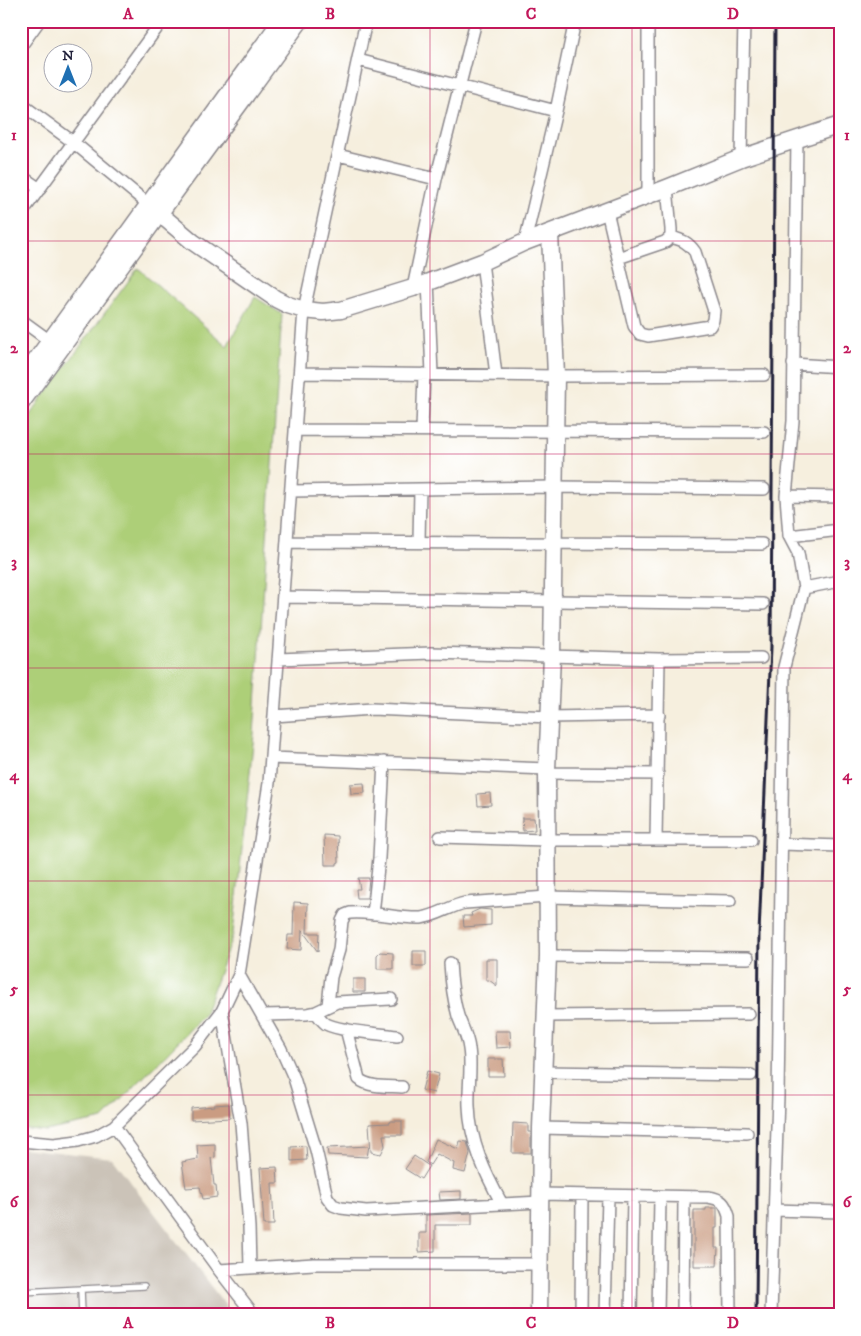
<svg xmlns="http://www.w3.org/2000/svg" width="861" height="1336" font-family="'IM FELL DW Pica',serif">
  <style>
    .industrial { fill: #cbc3b8 }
    .green { fill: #adcf78; stroke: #68785a }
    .building { fill: #ca9c82 }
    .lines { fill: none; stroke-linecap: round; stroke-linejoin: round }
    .lane-casing { stroke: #8c888c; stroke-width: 8 }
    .street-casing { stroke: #8c888c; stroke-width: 14 }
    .secondary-casing { stroke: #8c888c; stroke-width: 19 }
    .lane { stroke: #fff; stroke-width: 5.5 }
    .street { stroke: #fff; stroke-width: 11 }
    .secondary { stroke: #fff; stroke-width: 16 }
    .rail { stroke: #22223b; stroke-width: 3 }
    .grid { fill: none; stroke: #c2185b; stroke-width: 1; stroke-opacity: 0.55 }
    .neatline { fill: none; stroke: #c2185b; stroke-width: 2 }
    .grid-label { font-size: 16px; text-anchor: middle; font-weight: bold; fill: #c2185b }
  </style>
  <rect width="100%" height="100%" fill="#fff"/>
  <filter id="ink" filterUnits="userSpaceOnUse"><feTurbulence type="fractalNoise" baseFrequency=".02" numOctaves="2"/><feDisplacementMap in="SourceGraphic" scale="10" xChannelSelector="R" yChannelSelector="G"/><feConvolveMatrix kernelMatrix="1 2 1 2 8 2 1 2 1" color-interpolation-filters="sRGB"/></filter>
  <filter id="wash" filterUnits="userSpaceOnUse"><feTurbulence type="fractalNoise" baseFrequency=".0096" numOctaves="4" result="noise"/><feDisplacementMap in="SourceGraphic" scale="20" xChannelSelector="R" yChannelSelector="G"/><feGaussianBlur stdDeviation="1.12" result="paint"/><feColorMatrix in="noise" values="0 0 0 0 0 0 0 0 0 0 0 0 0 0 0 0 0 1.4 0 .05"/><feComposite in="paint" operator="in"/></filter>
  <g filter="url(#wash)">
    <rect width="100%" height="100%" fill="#f6efde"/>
    <path class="industrial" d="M 21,1148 L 112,1158 L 233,1315 L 21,1315 Z"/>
    <path class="green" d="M 138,268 L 227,346 L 255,297 L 282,314 L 254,734 L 233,934 L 204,1015 L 103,1119 L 45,1131 L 21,1128 L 21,427 Z"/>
    <g id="blocks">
      <path class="building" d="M 364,783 L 365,793 L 351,794 L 350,784 Z
        M 490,793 L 491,805 L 478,806 L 477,794 Z
        M 522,818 L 534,818 L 535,830 L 523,831 Z
        M 324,835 L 338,836 L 339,862 L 337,863 L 337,865 L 325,865 Z
        M 358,878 L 369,878 L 367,898 L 357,898 L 356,889 L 360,889 Z
        M 294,902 L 308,903 L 307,933 L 319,933 L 318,952 L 302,930 L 301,950 L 287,949 L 288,935 L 293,935 Z
        M 480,909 L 491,910 L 491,925 L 464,927 L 463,916 L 472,916 L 471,913 Z
        M 413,951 L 426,951 L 426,966 L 413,966 Z
        M 380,952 L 393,953 L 393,969 L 377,969 L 377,955 Z
        M 486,959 L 497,959 L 497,986 L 489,980 L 486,980 Z
        M 353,979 L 365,979 L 365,992 L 353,992 Z
        M 495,1031 L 510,1031 L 511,1047 L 496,1048 Z
        M 488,1059 L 503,1059 L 504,1076 L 488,1076 Z
        M 427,1071 L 439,1074 L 434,1093 L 422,1090 Z
        M 229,1104 L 230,1118 L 191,1120 L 191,1108 L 214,1106 L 214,1105 Z
        M 390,1121 L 402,1121 L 402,1135 L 383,1135 L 385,1146 L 381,1154 L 371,1152 L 369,1124 L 390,1123 Z
        M 513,1123 L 528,1124 L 528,1132 L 531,1132 L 531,1153 L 512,1153 Z
        M 436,1139 L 458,1149 L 460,1141 L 467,1142 L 470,1153 L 465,1173 L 453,1170 L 454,1163 L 437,1154 L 430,1165 L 426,1162 Z
        M 215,1144 L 215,1157 L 211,1158 L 214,1185 L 216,1185 L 217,1197 L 203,1199 L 200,1187 L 186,1188 L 182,1162 L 198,1159 L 197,1145 Z
        M 306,1146 L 307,1160 L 291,1161 L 291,1147 Z
        M 369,1146 L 367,1157 L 328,1155 L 327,1148 Z
        M 414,1156 L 429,1166 L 421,1179 L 405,1169 Z
        M 277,1167 L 278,1183 L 272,1183 L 274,1225 L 264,1225 L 260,1168 Z
        M 461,1191 L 461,1199 L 440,1200 L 439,1192 Z
        M 706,1208 L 717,1208 L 717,1228 L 715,1228 L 715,1248 L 718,1248 L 717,1266 L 694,1266 L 694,1210 L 706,1210 Z
        M 472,1213 L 472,1225 L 435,1225 L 435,1251 L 419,1252 L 419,1233 L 426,1233 L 426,1215 Z"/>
    </g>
  </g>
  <g filter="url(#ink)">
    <use href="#blocks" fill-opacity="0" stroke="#8c888c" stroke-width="1"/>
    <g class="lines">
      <defs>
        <path id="lane" d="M 81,1289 L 82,1315
          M 21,1292 L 144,1286"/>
        <path id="street" d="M 21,46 L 39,21
          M 358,60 L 556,111
          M 21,104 L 73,142 L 148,204
          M 338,155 L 436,179
          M 741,158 L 744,21
          M 21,176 L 40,189
          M 648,196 L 648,21
          M 607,211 L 634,326 L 640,334 L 648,336 L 710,326 L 713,320 L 714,311 L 695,252 C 688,242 682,240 671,237
          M 21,214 L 162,21
          M 525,242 L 556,111 L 575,21
          M 618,258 L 665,242 L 671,237 L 671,229 L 667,188
          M 482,262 L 496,375
          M 428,281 L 432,374
          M 413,288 L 436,179 L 476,21
          M 21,320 L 54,344
          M 793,364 L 840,367
          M 300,373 L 556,376 L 764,375
          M 295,430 L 764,432
          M 422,430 L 424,374
          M 291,491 L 554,487 L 764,489
          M 786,496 L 840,497
          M 789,536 L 840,530
          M 287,542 L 762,544
          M 419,542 L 420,489
          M 804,588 L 840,581
          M 283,597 L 763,604
          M 278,659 L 431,653 L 659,659 L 761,658
          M 274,716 L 372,709 L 549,717 L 659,715
          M 271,758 L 547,769
          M 547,773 L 658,774
          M 440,837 L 547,840 L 751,840
          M 656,840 L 659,659
          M 782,844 L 840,846
          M 373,914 L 379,858 L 384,762
          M 548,956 L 748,958
          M 450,963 C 451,981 453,998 458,1016 C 462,1027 468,1037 469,1049 C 472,1066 468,1088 469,1106 C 470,1142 485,1173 502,1204
          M 239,975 L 281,1049 L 294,1078 L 316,1150 L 327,1197 L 333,1205 L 341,1208 L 366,1211 L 540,1202
          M 328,1005 L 331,977 L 339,950 L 342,921 L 345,915 L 350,913 C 374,911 398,919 421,918 C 437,916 450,906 465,903 L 547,897 L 730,901
          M 222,1011 L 241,1123 L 249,1227 L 250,1268
          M 316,1012 C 319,1017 322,1021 326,1024 C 342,1032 378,1033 397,1036
          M 263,1015 L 307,1014 L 316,1012 L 337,1002 L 391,999
          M 545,1016 L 749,1014
          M 346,1029 L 359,1079 C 369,1088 390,1086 402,1087
          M 543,1072 L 751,1075
          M 114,1126 L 219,1270 L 254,1315
          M 541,1128 L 747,1133
          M 21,1141 L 54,1144 L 78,1141 L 96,1136 L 114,1126 L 195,1046 L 222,1011 L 239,975 L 269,783 L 304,310 L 366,21
          M 540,1194 L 708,1197 C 722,1199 725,1203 729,1216 L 730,1315
          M 774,1210 L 840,1212
          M 219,1270 L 314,1264 L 540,1264
          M 581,1315 L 582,1195
          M 605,1315 L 608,1196
          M 631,1315 L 633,1196
          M 658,1315 L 660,1197
          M 683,1315 L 684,1197
          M 771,1315 L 778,1096 L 784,667 L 804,588 L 798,553 L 789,536 L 786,496 L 793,421 L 797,139"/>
        <path id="secondary" d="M 148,204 L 193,242 L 276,299 L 288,305 L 304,310 L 323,312 L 341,310 L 413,288 L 482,262 L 525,242 L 667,188 L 741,158 L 840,125
          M 21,381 L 281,21
          M 21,403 L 300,21
          M 539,1315 L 541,1128 L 548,956 L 547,769 L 552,656 L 556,376 L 550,233"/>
      </defs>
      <use href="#lane" class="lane-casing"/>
      <use href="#street" class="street-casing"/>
      <use href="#secondary" class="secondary-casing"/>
      <use href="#lane" class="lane"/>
      <use href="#street" class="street"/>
      <use href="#secondary" class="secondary"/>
      <path class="rail" d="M 756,1315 L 759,934 L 771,647 L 775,21"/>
    </g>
  </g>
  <path class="grid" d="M 229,21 L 229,1315M 430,21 L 430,1315M 632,21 L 632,1315M 21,241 L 840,241M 21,454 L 840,454M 21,668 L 840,668M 21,881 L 840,881M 21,1095 L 840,1095"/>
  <rect width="861" height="1336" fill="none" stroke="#fff" stroke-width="55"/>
  <g transform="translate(68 68)"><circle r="24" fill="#ffffff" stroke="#a7a7b1"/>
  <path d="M0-4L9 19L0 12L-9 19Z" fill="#1f6fb2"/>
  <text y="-8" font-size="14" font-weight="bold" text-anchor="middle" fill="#22223b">N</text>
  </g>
  <rect x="28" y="28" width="806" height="1280" class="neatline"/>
  <g class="grid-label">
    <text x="128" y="19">A</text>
    <text x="330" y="19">B</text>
    <text x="531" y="19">C</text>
    <text x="733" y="19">D</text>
    <text x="14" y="140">1</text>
    <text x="847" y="140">1</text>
    <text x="14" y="353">2</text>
    <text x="847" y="353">2</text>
    <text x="14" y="567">3</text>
    <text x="847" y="567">3</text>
    <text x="14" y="780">4</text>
    <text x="847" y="780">4</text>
    <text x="14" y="994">5</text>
    <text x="847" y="994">5</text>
    <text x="14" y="1207">6</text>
    <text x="847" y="1207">6</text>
    <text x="128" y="1328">A</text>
    <text x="330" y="1328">B</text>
    <text x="531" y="1328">C</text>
    <text x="733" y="1328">D</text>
  </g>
</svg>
